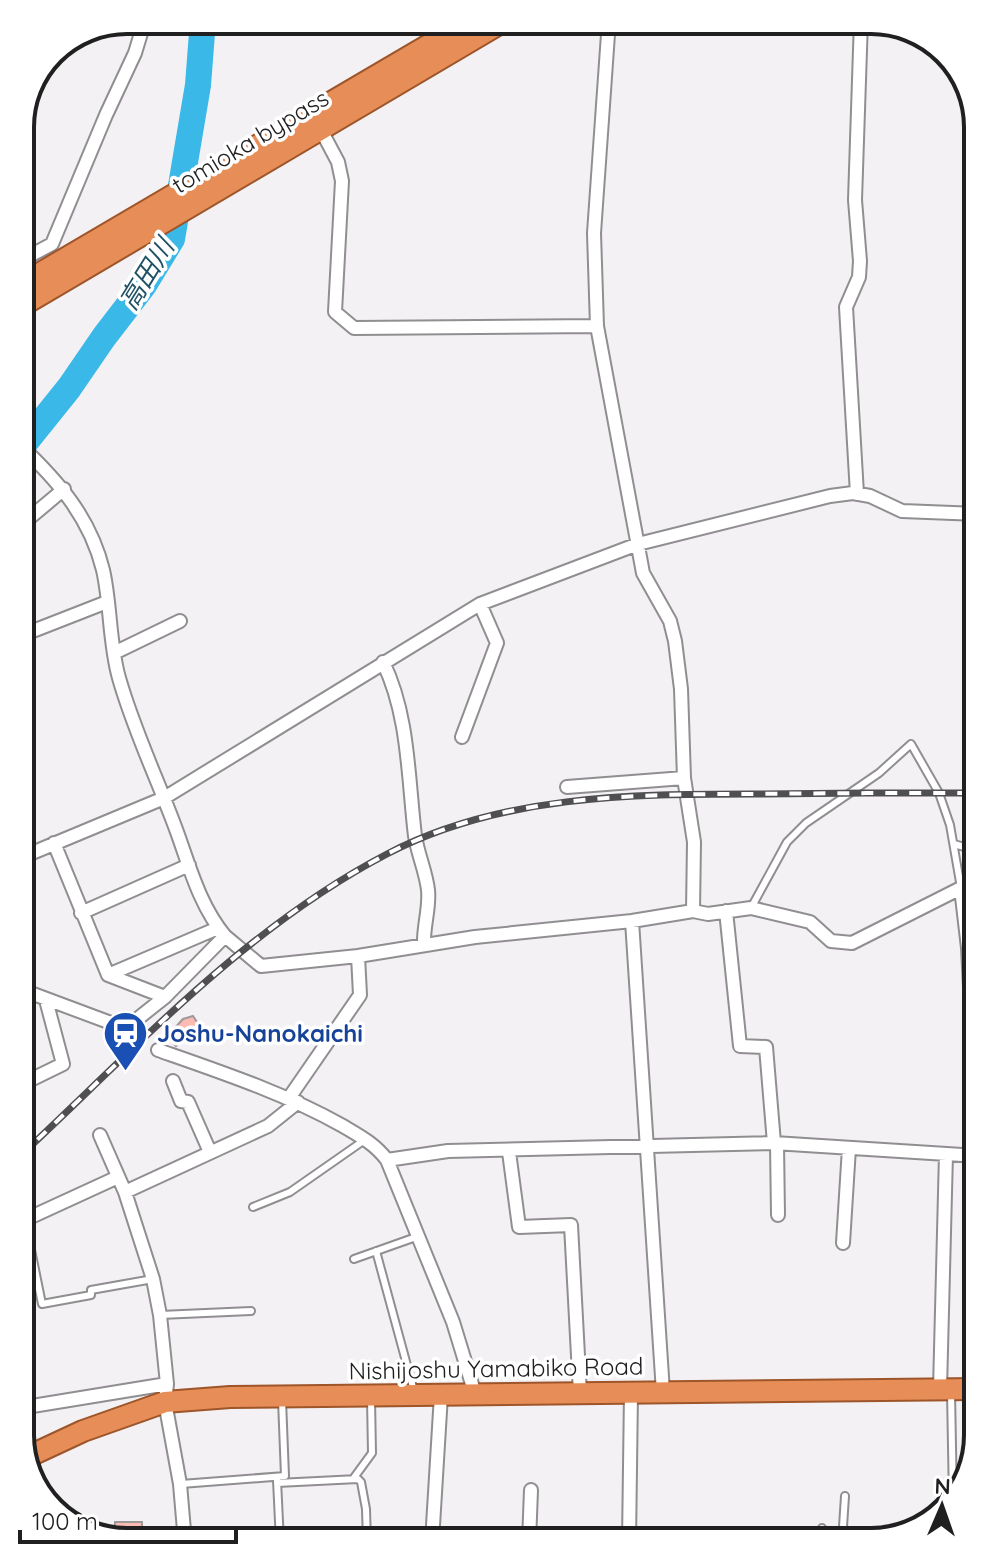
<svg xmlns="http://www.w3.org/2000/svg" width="998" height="1562" font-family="Quicksand,'Noto Sans JP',sans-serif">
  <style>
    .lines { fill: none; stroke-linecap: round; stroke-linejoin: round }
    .river { stroke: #3ab8e8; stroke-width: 26 }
    .building { fill: #fcbbb2; stroke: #9d9998; stroke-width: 2 }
    .service-casing { stroke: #908e91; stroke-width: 10 }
    .minor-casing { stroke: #908e91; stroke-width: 16 }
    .trunk-casing { stroke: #9d5529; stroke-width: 24 }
    .service { stroke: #fff; stroke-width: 6 }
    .minor { stroke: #fff; stroke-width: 12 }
    .trunk { stroke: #e78e58; stroke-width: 20 }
    .rail-casing { stroke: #4f4e50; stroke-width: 7 }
    .rail { stroke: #fff; stroke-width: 4; stroke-dasharray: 12; stroke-linecap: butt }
    .labels { text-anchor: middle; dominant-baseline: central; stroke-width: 7; stroke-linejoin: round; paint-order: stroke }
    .street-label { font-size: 24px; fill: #202021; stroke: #fff }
    .transit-label { font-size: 24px; font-weight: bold; fill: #164399; stroke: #fff; text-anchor: start }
    .water-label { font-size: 26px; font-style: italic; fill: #1f5065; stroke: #fff }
    .rim { fill: none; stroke: #202021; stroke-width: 4 }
  </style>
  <rect width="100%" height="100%" fill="#f4f1f5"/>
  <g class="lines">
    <path class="river" d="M 20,449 L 69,388 L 104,337 L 144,285 L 172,239 L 198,85 L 203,20"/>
  </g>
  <path class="building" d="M 193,1016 L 199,1025 L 176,1046 L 168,1038 L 172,1031 L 183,1019 Z
    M 115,1522 L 142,1522 L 142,1542 L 115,1540 Z"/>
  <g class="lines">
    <defs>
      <path id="service" d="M 954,844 L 978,851
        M 751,908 L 787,842 L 806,823 L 879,773 L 911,744 L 939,793 L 950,825 L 961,888
        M 253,1207 L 290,1192 L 366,1139
        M 25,1220 L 42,1304 L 91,1295 L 91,1290 L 153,1279
        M 376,1251 L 414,1391
        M 354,1259 L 416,1237
        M 160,1315 L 251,1311
        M 951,1392 L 953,1501
        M 353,1479 L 372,1453 L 371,1399
        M 277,1480 L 280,1542
        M 277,1483 L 358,1479 L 361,1482 L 366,1509 L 367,1542
        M 181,1484 L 285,1476 L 282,1400
        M 822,1542 L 822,1528
        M 842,1542 L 845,1496"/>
      <path id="minor" d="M 609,20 L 594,233 L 597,326 L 643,573 L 670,621 L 675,641 L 681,689 L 684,778 L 694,842 L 693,911
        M 321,130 L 338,162 L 342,181 L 335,312 L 354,328 L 597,326
        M 20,261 L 52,244 L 106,115 L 135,53 L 145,20
        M 857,494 L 846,307 L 859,277 L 860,261 L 855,200 L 861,20
        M 20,526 L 64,489
        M 20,636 L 107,602
        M 114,653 L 180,621
        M 383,662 C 409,715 408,778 415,836 C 418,855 426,872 428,890 C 430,908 423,927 424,945
        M 462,737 L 497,643 L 480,604
        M 567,787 L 684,778
        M 54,843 L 108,975 L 165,997
        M 20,858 L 164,798 L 480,604 L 638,544 L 830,496 L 853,493 L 870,496 L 902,511 L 978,514
        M 961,888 L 968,948 L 978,1141
        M 726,911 L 740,1046 L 766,1047 L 774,1143
        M 81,913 L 189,865
        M 632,921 L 663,1392
        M 225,936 L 261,966 L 358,956 L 475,937 L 632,921 L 693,911 L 708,914 L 751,908 L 810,922 L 831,941 L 852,943 L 961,888 L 978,885
        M 108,975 L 218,928
        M 20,989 L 111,1023 L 131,1024 L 165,997 L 225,936 C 200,906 190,868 177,832 C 158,780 134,731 119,678 C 109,643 111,605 103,570 C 90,517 58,481 20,445
        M 158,1050 C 221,1072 284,1093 343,1126 C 360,1136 375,1144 387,1160 L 448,1151 L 774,1143 L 978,1156
        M 173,1081 L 181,1101 L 188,1102 L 210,1152
        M 20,1085 L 63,1064 L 46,1000
        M 289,1098 L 360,995 L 358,956
        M 100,1135 L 125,1192 L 153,1279 L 160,1315 L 167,1384 L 165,1402 L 180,1484 L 185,1542
        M 777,1144 L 778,1215
        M 509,1152 L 519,1227 L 571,1225 L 580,1393
        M 387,1160 L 453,1322 L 475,1394
        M 125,1192 L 268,1126 L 298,1102
        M 20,1222 L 118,1177
        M 843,1243 L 849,1148
        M 940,1389 L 946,1154
        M 20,1408 L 167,1384
        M 432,1542 L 441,1395
        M 529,1542 L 531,1490
        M 629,1542 L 631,1393"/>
      <path id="trunk" d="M 20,285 L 471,20
        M 20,307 L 506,20
        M 25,1458 L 83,1431 L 165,1402 L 230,1397 L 978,1389"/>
    </defs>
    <use href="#service" class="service-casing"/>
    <use href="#minor" class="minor-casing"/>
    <use href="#trunk" class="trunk-casing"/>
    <use href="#service" class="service"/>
    <use href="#minor" class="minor"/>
    <use href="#trunk" class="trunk"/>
    <defs>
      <path id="rail" d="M 20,1156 C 136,1048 245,928 387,854 C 500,795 630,794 754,794 C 829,793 903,793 978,793"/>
    </defs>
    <use href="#rail" class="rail-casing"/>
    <use href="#rail" class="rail"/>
  </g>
  <defs>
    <symbol id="station-pin" viewBox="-11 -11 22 30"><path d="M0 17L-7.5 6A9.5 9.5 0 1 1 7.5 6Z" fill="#1a4fb4" stroke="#fff"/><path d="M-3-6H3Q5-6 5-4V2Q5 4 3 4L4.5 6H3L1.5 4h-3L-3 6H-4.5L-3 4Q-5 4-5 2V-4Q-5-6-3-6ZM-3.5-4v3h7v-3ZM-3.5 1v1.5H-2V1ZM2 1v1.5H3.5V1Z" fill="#fff"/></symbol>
  </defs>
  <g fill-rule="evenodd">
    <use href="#station-pin" x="100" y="1008" width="51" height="69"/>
  </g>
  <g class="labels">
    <g class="street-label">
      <text transform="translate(250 141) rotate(-31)">tomioka bypass</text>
      <text transform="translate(496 1368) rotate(-1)">Nishijoshu Yamabiko Road</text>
    </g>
    <g class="transit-label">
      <text x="157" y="1033">Joshu-Nanokaichi</text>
    </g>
    <g class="water-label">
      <text transform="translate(146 274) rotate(-58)">高田川</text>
    </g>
  </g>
  <path d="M0 0H998V1562H0ZM127 34H871A93 93 0 0 1 964 127V1435A93 93 0 0 1 871 1528H127A93 93 0 0 1 34 1435V127A93 93 0 0 1 127 34Z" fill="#fff" fill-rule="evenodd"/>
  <path class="rim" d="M127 34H871A93 93 0 0 1 964 127V1435A93 93 0 0 1 871 1528H127A93 93 0 0 1 34 1435V127A93 93 0 0 1 127 34Z"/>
  <g transform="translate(942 1506) rotate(2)" stroke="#ffffff" stroke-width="6" paint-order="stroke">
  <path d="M0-6L14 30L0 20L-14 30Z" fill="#202021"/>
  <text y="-12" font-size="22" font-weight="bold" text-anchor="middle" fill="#202021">N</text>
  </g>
  <path d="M20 1530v12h216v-12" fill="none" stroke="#202021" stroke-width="4"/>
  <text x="32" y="1530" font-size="24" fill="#202021" stroke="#ffffff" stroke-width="6" paint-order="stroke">100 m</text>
</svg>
